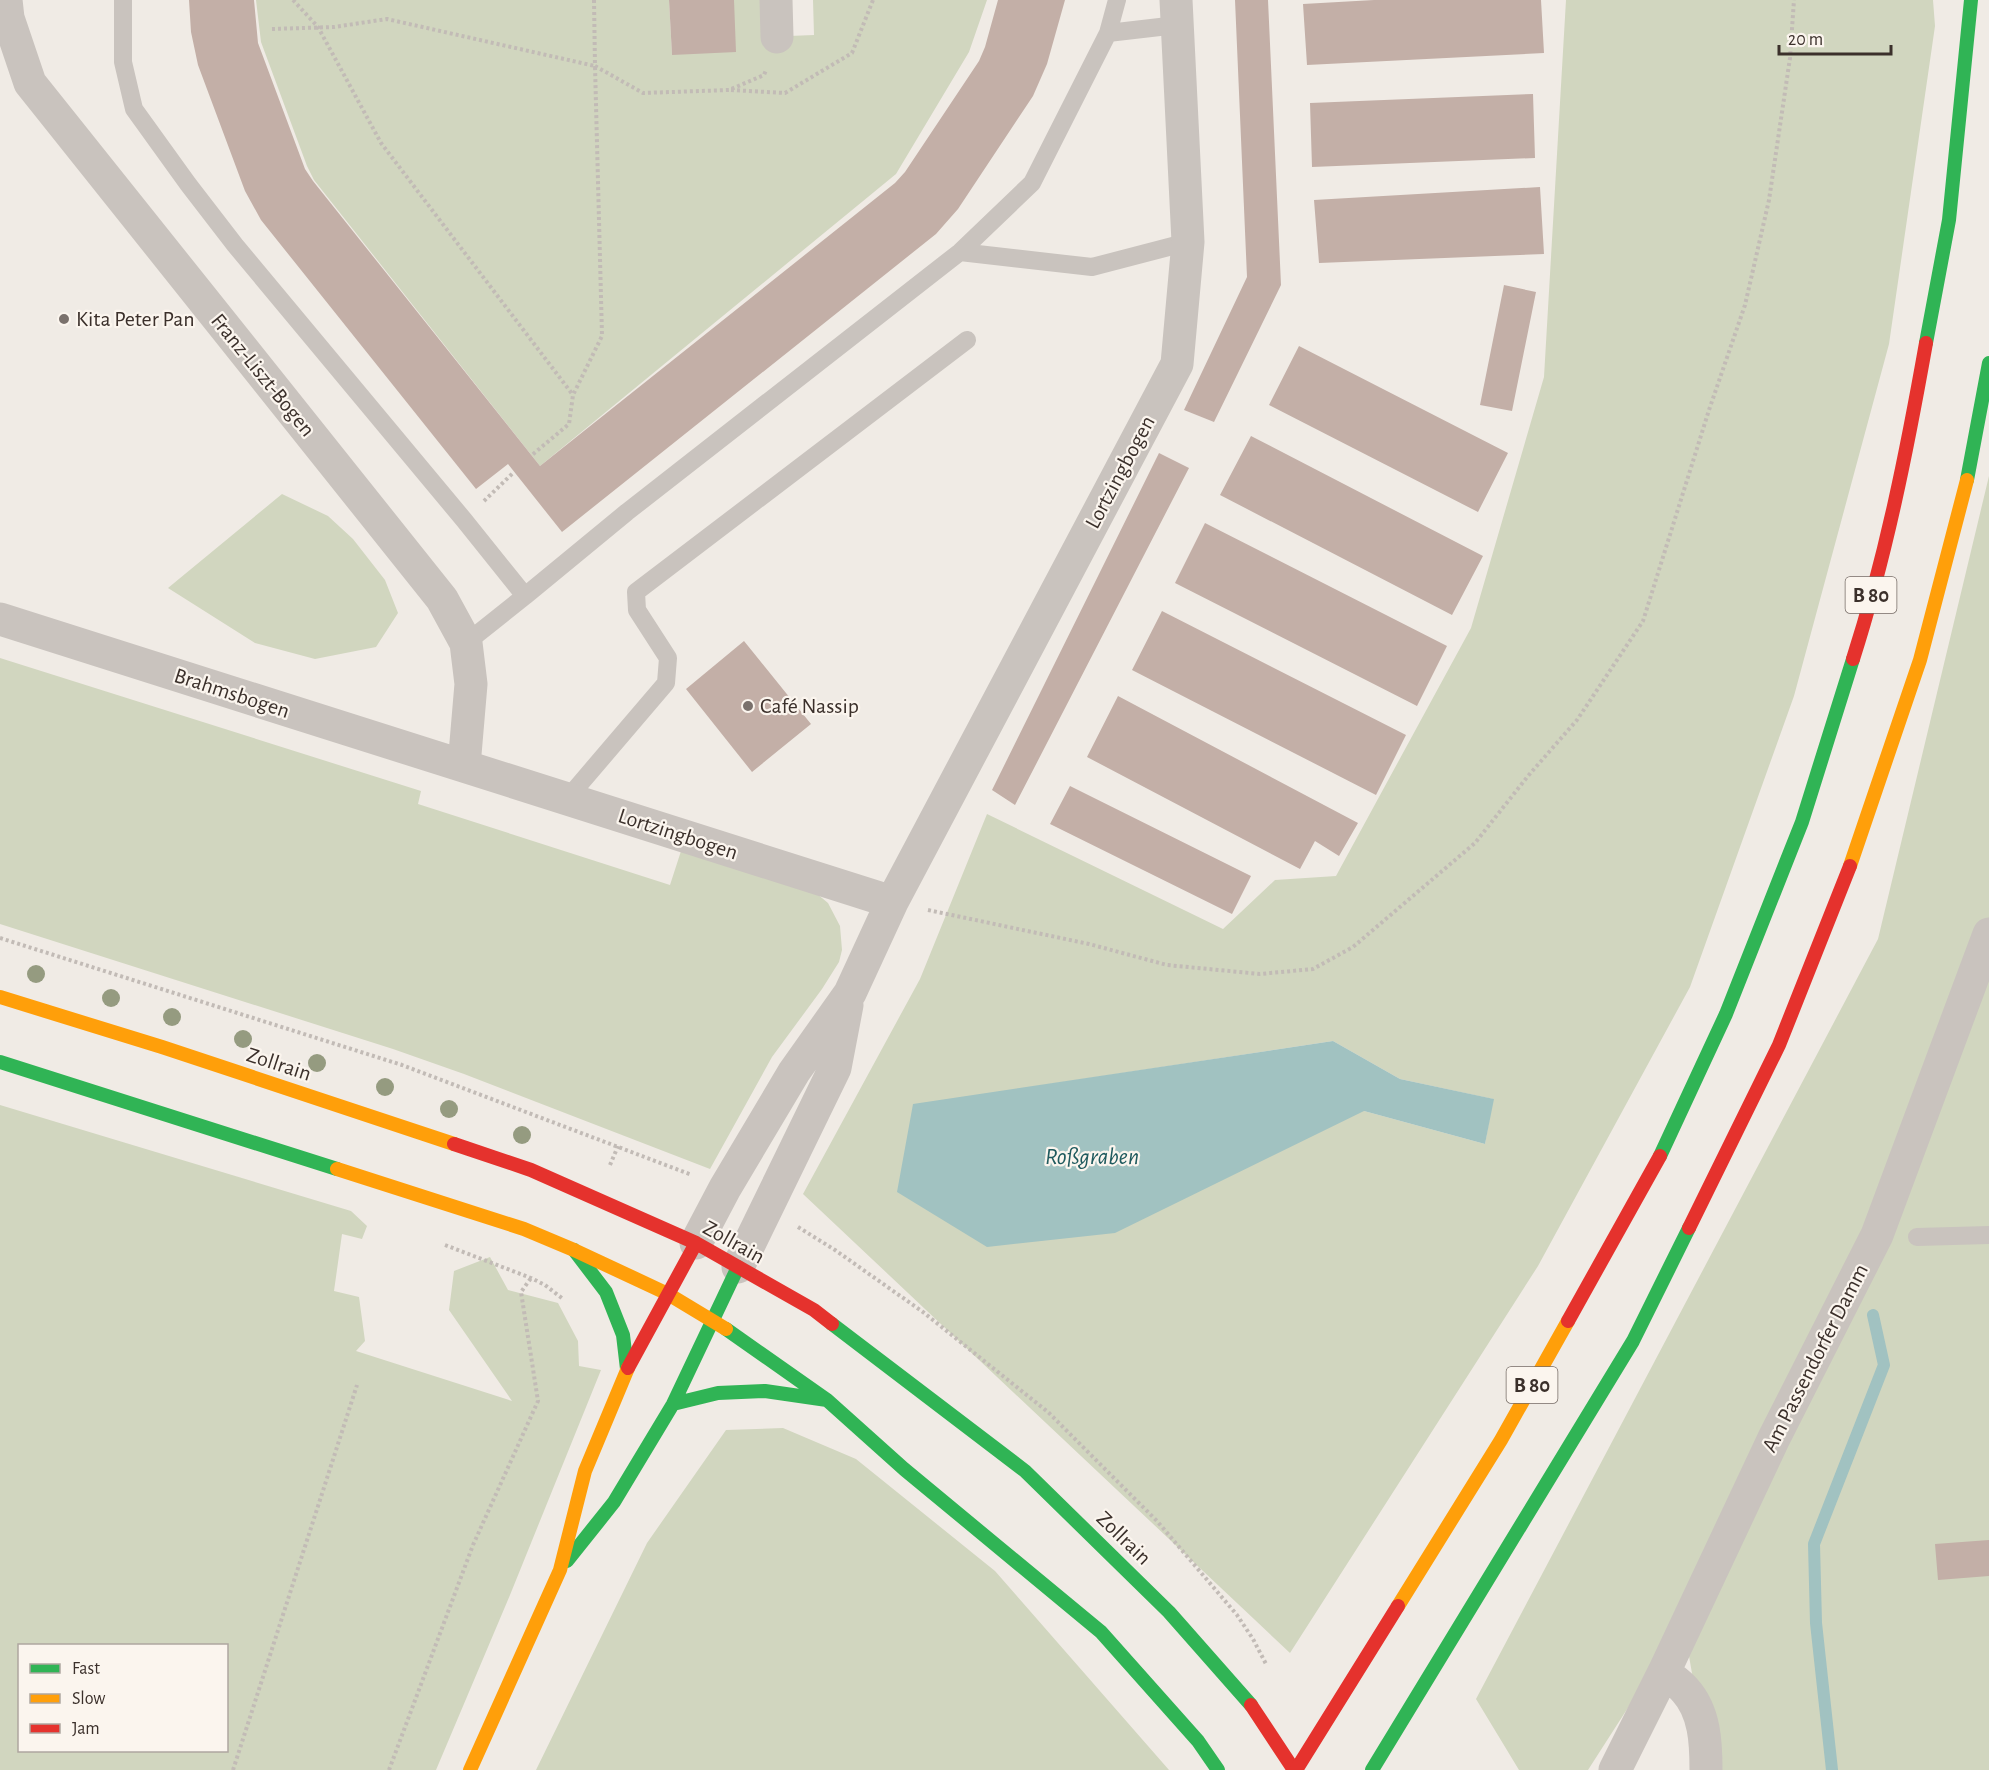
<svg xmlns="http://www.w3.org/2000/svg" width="1989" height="1770" font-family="'Alegreya Sans',sans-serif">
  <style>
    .green { fill: #d1d6bf; fill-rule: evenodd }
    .water { fill: #a1c2c1 }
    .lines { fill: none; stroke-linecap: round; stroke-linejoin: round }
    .stream { stroke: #a1c2c1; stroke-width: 12 }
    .building { fill: #c3afa7 }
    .path { stroke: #c2bbb6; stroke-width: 4; stroke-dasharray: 3 3; stroke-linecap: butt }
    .lane { stroke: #c9c3be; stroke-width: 18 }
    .street { stroke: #c9c3be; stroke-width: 33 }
    .fast { stroke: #30b455; stroke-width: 14 }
    .slow { stroke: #ff9f0a; stroke-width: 14 }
    .jam { stroke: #e5322d; stroke-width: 14 }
    .jam-bridge { stroke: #e5322d; stroke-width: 14 }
    .tree { fill: #959b80 }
    .poi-dot { fill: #7a716c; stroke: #fbf5ee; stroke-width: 2 }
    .labels { text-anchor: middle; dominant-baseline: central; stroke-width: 4.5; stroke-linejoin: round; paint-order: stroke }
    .shield { fill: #fbf5ee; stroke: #756b66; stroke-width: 1.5 }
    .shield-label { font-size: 21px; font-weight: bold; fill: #3b302b }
    .poi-label { font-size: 22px; fill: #3b302b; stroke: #fbf5ee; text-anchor: start }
    .street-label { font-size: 22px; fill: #3b302b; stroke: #fbf5ee }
    .water-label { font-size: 24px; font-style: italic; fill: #1f5a5e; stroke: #fbf5ee }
  </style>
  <rect width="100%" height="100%" fill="#f0ebe5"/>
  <path class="green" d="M 256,0 L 669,0 L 672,55 L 734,0 L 762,0 L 764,37 L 814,35 L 813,0 L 987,0 L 969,52 L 896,174 L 540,466 L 314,180 L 307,166 L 261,42 Z
    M 1566,0 L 1933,0 L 1935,26 L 1889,344 L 1794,696 L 1690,987 L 1538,1266 L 1290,1653 L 803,1194 L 920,979 L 987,814 L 1223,929 L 1275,880 L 1336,876 L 1471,628 L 1544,377 ZM 1333,1041 L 1400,1079 L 1493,1099 L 1485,1144 L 1364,1111 L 913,1105 Z
    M 1989,476 L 1989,1770 L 1709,1770 L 1683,1622 L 1588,1770 L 1519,1770 L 1476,1699 L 1878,939 Z
    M 282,494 L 328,516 L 353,539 L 385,580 L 398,613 L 376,647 L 315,659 L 255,643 L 168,588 Z
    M 0,658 L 421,791 L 418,804 L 670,885 L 682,848 L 816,893 L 828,903 L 840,926 L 842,950 L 839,962 L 822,989 L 772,1057 L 710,1169 L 464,1074 L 393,1049 L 0,924 Z
    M 0,1105 L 351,1211 L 367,1226 L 362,1239 L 342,1234 L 334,1291 L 359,1297 L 365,1341 L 356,1351 L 512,1401 L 449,1310 L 454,1271 L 490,1257 L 508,1290 L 558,1303 L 578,1341 L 579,1366 L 601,1370 L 510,1595 L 436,1770 L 0,1770 ZM 20,1646 L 226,1646 L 226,1750 L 20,1750 Z
    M 783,1428 L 856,1459 L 995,1571 L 1169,1770 L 536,1770 L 647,1543 L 726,1430 Z"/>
  <path class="water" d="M 1333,1041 L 1400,1079 L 1494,1099 L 1485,1144 L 1364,1111 L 1115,1233 L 987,1247 L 897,1192 L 913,1104 Z"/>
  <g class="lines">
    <path class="stream" d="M 1832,1770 L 1816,1623 L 1814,1544 L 1884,1365 L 1873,1315"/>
  </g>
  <path class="building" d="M 189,0 L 254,0 L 258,43 L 305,169 L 313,181 L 540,466 L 895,183 L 905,172 L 979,61 L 985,47 L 998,0 L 1065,0 L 1047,64 L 1033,96 L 958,209 L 936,234 L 562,532 L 508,464 L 476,489 L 261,220 L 245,191 L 198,65 L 191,32 Z
    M 669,0 L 734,0 L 736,52 L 672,55 Z
    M 1235,0 L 1268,0 L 1281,285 L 1214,422 L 1184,410 L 1247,277 Z
    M 1374,0 L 1541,0 L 1544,53 L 1307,65 L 1303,4 Z
    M 1533,94 L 1535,158 L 1312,167 L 1310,103 Z
    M 1540,187 L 1544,254 L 1319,263 L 1314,200 Z
    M 1504,285 L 1536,292 L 1512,411 L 1480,405 Z
    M 1299,346 L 1508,453 L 1478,512 L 1269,405 Z
    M 1251,436 L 1483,556 L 1452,615 L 1220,495 Z
    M 1159,453 L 1189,468 L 1015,805 L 992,790 Z
    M 1205,523 L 1447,646 L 1417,706 L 1175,583 Z
    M 1162,611 L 1406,735 L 1376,795 L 1132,670 Z
    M 744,641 L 811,724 L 752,772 L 686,689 Z
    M 1118,696 L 1358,823 L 1339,856 L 1315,841 L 1300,869 L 1087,757 Z
    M 1070,786 L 1251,876 L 1232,914 L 1050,824 Z
    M 1989,1540 L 1989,1576 L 1938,1580 L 1935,1544 Z"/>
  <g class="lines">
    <path class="path" d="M 293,0 L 318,27 L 381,143 L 573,395
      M 594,0 L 595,66 L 643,93 L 729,90 L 764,75 L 766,70
      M 272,29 L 334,27 L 387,19 L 595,66 L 602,336 L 573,395 L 569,424 L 532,455
      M 731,90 L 785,93 L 852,53 L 873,0
      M 484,501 L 514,472
      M 928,910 L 1089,944 L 1167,965 L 1260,974 L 1313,969 L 1353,947 L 1475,843 L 1528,776 L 1577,720 L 1643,621 L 1709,410 L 1745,305 L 1769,200 L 1790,58 L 1794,0
      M 0,938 L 402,1065 L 692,1175
      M 610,1165 L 618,1146
      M 798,1227 L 835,1250 L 923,1312 L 1048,1412 L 1157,1521 L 1237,1615 L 1253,1639 L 1266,1664
      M 445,1245 L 531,1278 L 545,1285 L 563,1299
      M 233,1770 L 357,1385
      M 389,1770 L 473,1545 L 538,1401 L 521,1292 L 531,1278"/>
    <path class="lane" d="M 123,0 L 123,62 L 134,109 L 188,184 L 235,245 L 464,520 L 525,596 L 466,643
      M 1108,33 L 1117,0
      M 960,252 L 1092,267 L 1188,242
      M 525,596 L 627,512 L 960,252 L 1032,183 L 1108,33 L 1177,25
      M 567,799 L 666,683 L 668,658 L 637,610 L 636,592 L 967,340
      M 1917,1237 L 1989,1235"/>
    <path class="street" d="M 6,0 L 8,18 L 30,83 L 442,599 L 466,643 L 471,684 L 464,766
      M 776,0 L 777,37
      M 0,619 L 892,902
      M 696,1243 L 725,1188 L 794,1072 L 850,993 L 892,902 L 1177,364 L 1188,242 L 1176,0
      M 738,1267 L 835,1068 L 847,1005
      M 1664,1672 C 1671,1678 1679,1683 1685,1690 C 1705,1712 1706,1743 1706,1770
      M 1615,1770 L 1664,1672 L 1774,1438 L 1877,1235 L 1989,934"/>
    <path class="fast" d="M 1926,343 L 1949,220 L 1971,0
      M 1967,480 L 1989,363
      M 0,1062 L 337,1169
      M 1660,1156 L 1726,1014 L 1802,822 L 1853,659
      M 574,1250 L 606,1292 L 623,1335 L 627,1369
      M 832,1324 L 1025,1471 L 1169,1612 L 1251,1705
      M 726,1329 L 827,1400 L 904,1469 L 1101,1632 L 1198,1741 L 1218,1770
      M 673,1404 L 718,1393 L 765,1391 L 827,1400
      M 567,1561 L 614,1502 L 673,1404 L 738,1267
      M 1372,1770 L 1633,1341 L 1689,1228"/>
    <path class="slow" d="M 1850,866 L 1920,660 L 1967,480
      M 0,997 L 162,1047 L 454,1144
      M 337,1169 L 524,1229 L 574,1250 L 668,1294 L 726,1329
      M 1398,1606 L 1501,1440 L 1568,1321
      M 470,1770 L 560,1570 L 585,1471 L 628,1368"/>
    <path class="jam" d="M 1853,659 C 1886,556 1907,450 1926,343
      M 454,1144 L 531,1170 L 696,1243 L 814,1310 L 832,1324
      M 1689,1228 L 1779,1045 L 1850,866
      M 1568,1321 L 1660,1156
      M 628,1368 L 696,1243
      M 1251,1705 L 1294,1770"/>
    <path class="jam-bridge" d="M 1296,1770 L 1398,1606"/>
  </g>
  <g class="tree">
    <circle cx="36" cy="974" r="9"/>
    <circle cx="111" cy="998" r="9"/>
    <circle cx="172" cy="1017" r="9"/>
    <circle cx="243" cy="1039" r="9"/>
    <circle cx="317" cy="1063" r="9"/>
    <circle cx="385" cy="1087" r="9"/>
    <circle cx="449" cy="1109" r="9"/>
    <circle cx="522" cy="1135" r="9"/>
  </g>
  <g class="poi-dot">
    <circle cx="64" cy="319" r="6"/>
    <circle cx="748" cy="706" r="6"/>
  </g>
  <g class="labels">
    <g class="shield">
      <rect x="1845.5" y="577" width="51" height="36" rx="4.5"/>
      <rect x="1506.5" y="1367" width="51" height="36" rx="4.5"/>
    </g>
    <g class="shield-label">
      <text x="1871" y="595">B 80</text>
      <text x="1532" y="1385">B 80</text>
    </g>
    <g class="poi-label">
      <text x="76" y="319">Kita Peter Pan</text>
      <text x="760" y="706">Café Nassip</text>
    </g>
    <g class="street-label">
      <text transform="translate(263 375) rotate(51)">Franz-Liszt-Bogen</text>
      <text transform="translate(1120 472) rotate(-62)">Lortzingbogen</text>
      <text transform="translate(232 693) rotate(18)">Brahmsbogen</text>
      <text transform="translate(678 834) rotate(18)">Lortzingbogen</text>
      <text transform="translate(279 1064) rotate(18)">Zollrain</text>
      <text transform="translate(734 1242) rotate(29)">Zollrain</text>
      <text transform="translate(1815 1358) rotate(-63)">Am Passendorfer Damm</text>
      <text transform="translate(1124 1538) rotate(44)">Zollrain</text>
    </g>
    <g class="water-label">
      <text x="1092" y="1157">Roßgraben</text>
    </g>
  </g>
  <rect x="18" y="1644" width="210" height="108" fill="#fbf5ee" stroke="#aea6a0" stroke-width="1.5"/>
  <rect x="30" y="1664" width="30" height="9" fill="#30b455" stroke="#aea6a0" stroke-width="1.5"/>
  <text x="72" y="1674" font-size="18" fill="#3b302b">Fast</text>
  <rect x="30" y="1694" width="30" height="9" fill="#ff9f0a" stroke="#aea6a0" stroke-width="1.5"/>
  <text x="72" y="1704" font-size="18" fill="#3b302b">Slow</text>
  <rect x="30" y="1724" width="30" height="9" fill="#e5322d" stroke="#aea6a0" stroke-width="1.5"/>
  <text x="72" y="1734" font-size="18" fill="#3b302b">Jam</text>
  <path d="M1779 45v9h112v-9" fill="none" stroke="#3b302b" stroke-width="3"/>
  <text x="1788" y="45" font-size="18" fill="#3b302b" stroke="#fbf5ee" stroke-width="4.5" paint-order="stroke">20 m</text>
</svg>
